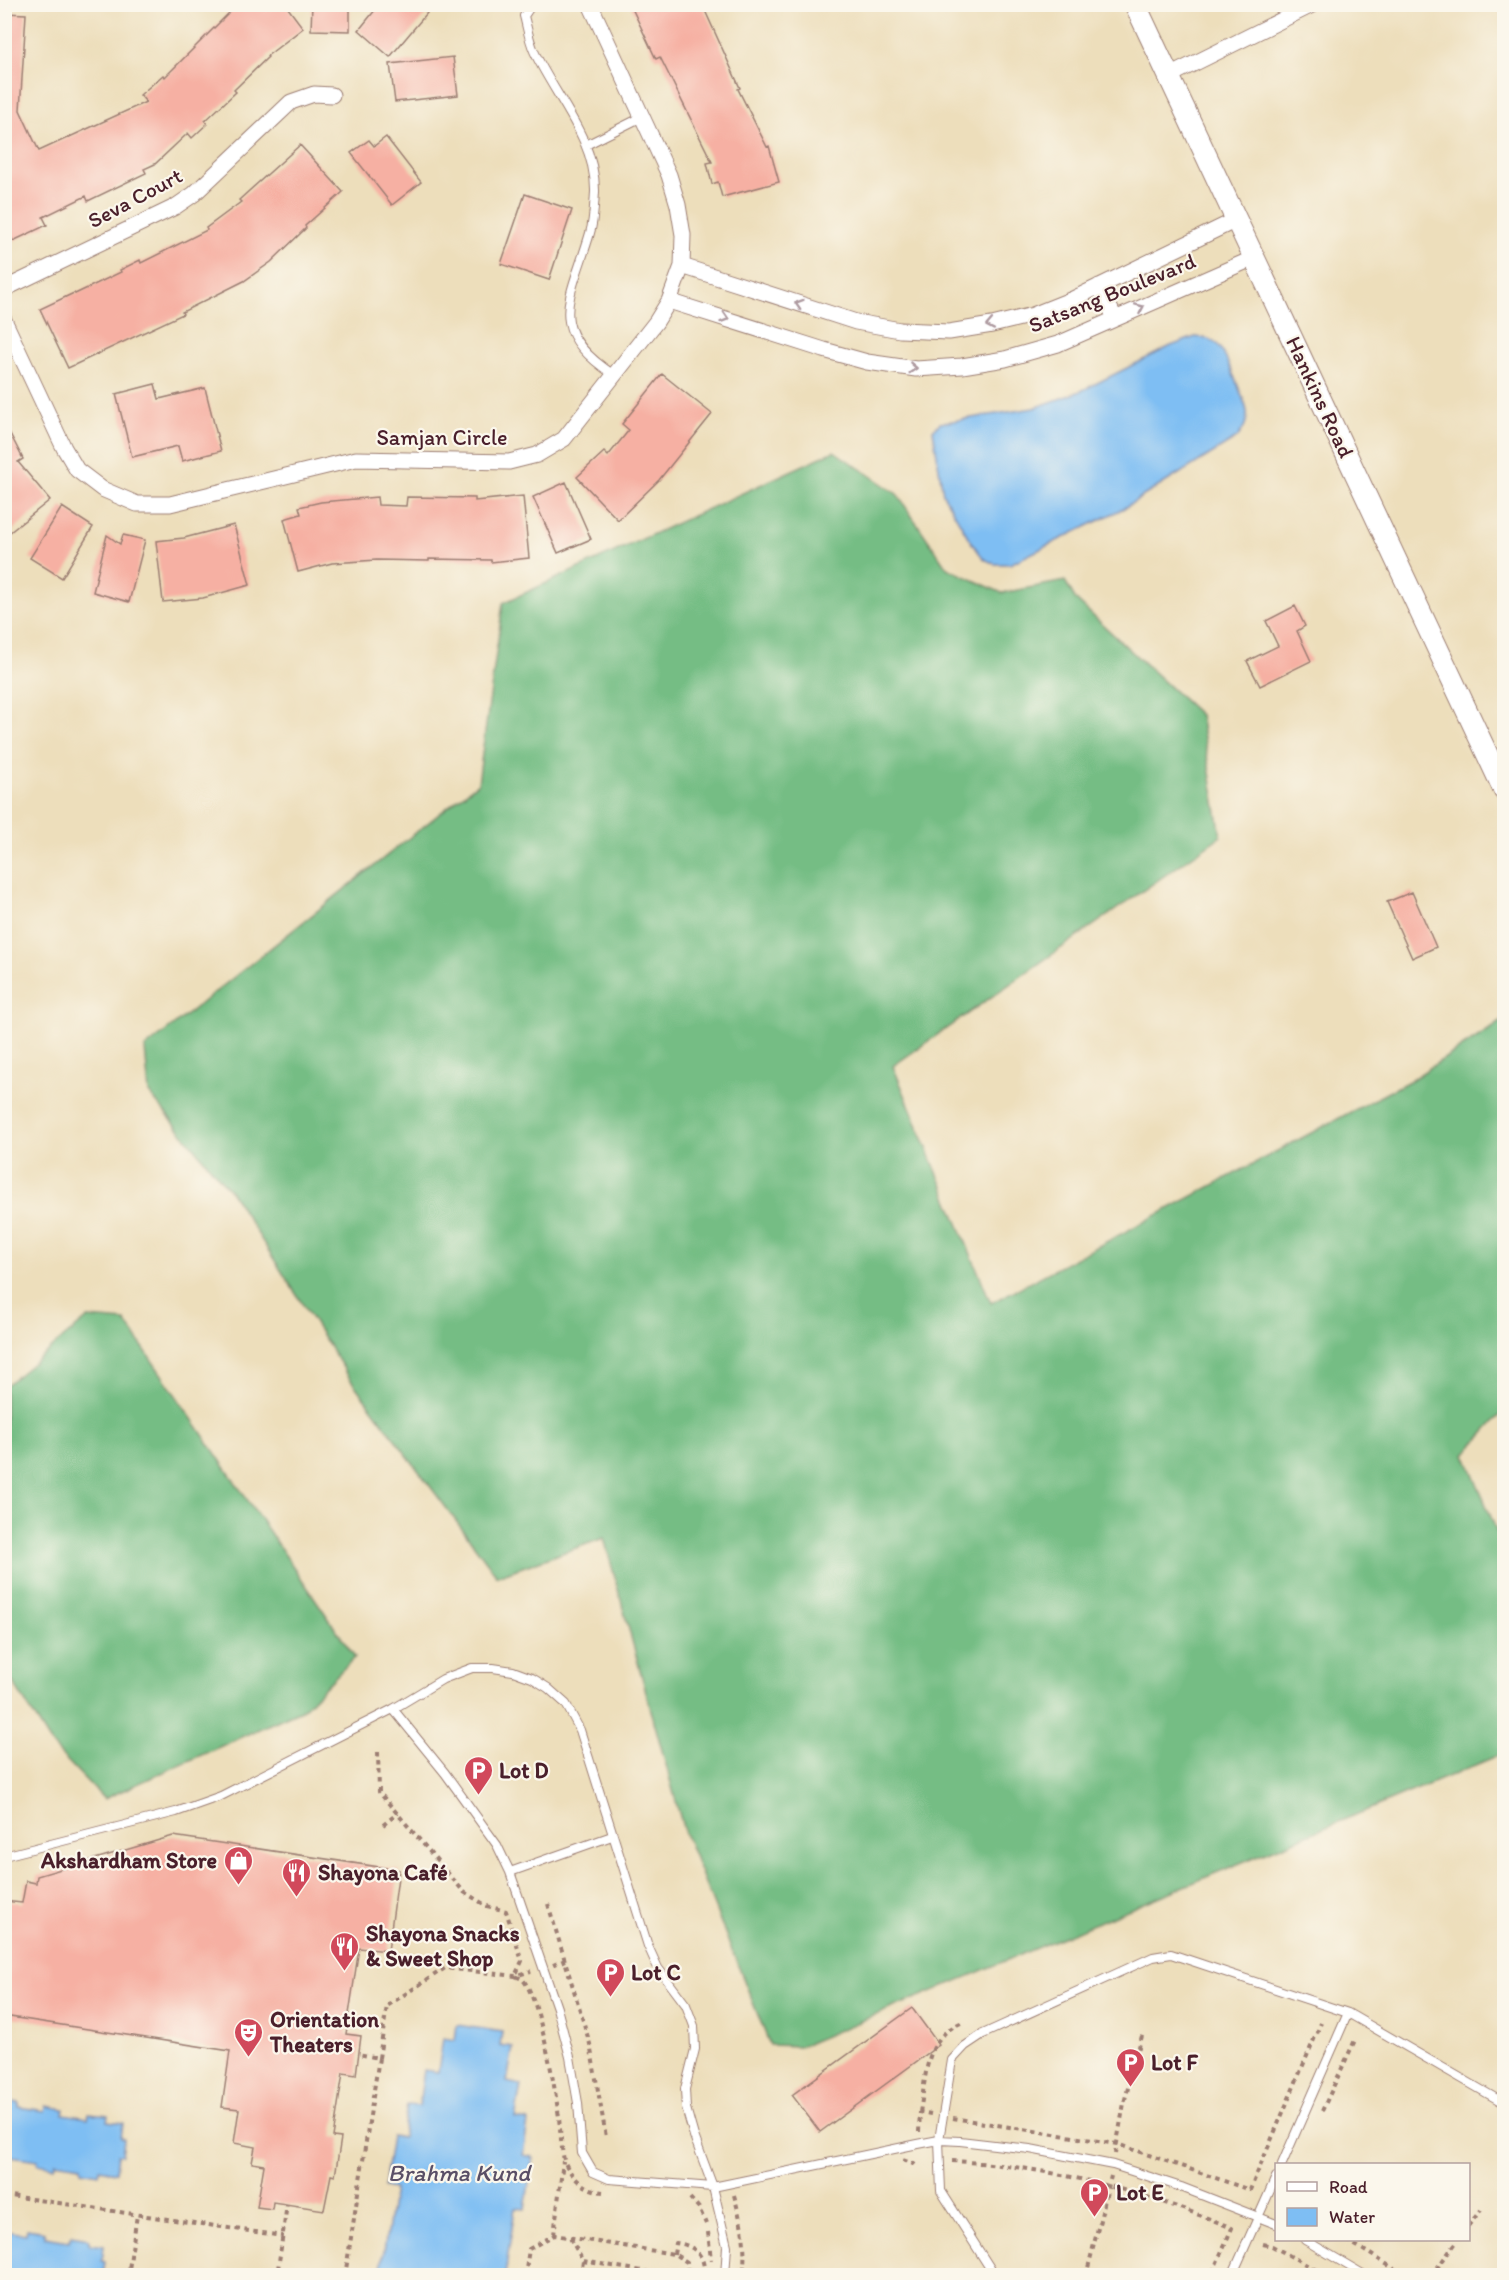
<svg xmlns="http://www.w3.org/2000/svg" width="1509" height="2280" font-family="Itim,sans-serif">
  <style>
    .forest { fill: #74bd84; stroke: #5f6e58; stroke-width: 1.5 }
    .water { fill: #7ebef3; stroke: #646e8f; stroke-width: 1.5 }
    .building { fill: #f6b0a3 }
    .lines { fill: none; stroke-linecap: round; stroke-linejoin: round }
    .service-casing { stroke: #9c7e73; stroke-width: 10 }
    .minor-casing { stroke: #9c7e73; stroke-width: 17 }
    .secondary-casing { stroke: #9c7e73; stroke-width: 23 }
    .path { stroke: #9c7e73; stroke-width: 4; stroke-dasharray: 4.5 4.5; stroke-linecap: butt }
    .service { stroke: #fff; stroke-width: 8 }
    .minor { stroke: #fff; stroke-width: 15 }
    .secondary { stroke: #fff; stroke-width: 21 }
    .oneway { stroke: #ae9aa0 }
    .labels { text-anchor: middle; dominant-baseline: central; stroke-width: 4.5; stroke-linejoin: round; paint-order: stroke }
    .street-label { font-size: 22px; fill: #4a1f2b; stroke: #fbf7ec }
    .poi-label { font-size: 22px; font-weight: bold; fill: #4a1f2b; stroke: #fbf7ec; text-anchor: start }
    .water-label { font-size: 24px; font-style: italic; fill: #5a4f67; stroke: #fbf7ec }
  </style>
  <rect width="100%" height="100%" fill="#fbf7ec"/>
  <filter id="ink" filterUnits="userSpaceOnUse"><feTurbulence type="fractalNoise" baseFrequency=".0167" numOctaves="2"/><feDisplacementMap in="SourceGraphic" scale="12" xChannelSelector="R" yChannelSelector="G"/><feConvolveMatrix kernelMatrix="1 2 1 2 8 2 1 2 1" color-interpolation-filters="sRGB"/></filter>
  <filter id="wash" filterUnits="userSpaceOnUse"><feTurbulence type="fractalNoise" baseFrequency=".008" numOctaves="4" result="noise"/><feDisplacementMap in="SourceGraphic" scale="24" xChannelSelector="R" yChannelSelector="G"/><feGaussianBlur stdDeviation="1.35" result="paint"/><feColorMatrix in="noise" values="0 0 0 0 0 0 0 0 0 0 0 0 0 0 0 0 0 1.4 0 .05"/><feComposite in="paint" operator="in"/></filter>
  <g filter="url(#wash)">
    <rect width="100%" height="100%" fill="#eddebb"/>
    <path class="forest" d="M 834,451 L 897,494 L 947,568 L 1002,593 L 1065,581 L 1076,600 L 1200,715 L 1221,836 L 893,1066 L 991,1303 L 1411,1080 L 1504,1020 L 1504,1411 L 1465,1454 L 1504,1549 L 1504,1753 L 801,2046 L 770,2045 L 684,1831 L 604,1538 L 497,1576 L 351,1380 L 231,1192 L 149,1093 L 145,1048 L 478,783 L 503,603 Z
      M 88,1318 L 125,1321 L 355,1657 L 303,1709 L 104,1799 L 53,1746 L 5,1670 L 5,1386 Z"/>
    <path class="water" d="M 1195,337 C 1204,338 1210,338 1217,344 C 1223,348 1246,403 1247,412 C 1248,422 1243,430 1237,438 L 1124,508 L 1010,564 L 995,564 L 984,559 L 971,542 L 943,494 L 933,430 L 940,423 L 1034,408 L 1081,391 L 1171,346 Z
      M 457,2025 L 502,2032 L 500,2045 L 513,2047 L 507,2082 L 521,2085 L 515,2119 L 528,2121 L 523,2155 L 533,2157 L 525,2209 L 515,2208 L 505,2275 L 380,2275 L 394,2189 L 384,2187 L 392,2136 L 402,2138 L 407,2105 L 419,2106 L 424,2070 L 438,2072 L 443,2038 L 455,2040 Z
      M 5,2101 L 19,2103 L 19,2107 L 45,2111 L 46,2106 L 64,2109 L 63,2114 L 88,2118 L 89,2113 L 108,2115 L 107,2121 L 123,2123 L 121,2138 L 124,2139 L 122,2155 L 118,2154 L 116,2172 L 100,2169 L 99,2174 L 81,2171 L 81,2166 L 55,2162 L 54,2167 L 37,2164 L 38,2160 L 11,2156 L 10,2161 L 5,2160 Z
      M 27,2229 L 45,2232 L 45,2237 L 69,2241 L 71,2236 L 89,2239 L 89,2244 L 104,2246 L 102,2261 L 105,2262 L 103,2275 L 5,2275 L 5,2231 L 26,2234 Z"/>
    <g id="blocks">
      <path class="building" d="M 238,4 L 285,4 L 303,28 L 267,56 L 268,57 L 234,90 L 236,92 L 205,121 L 207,124 L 192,138 L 188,133 L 155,164 L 144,169 L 146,173 L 88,201 L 86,196 L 43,217 L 47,225 L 13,241 L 4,223 L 4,13 L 26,14 L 20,110 L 39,151 L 146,102 L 140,95 L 163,75 L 165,77 Z
        M 312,4 L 350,4 L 350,31 L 311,30 Z
        M 380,4 L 418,4 L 427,13 L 390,57 L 359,30 Z
        M 630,4 L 702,4 L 740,88 L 738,89 L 767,147 L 769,146 L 779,182 L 722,197 L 718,182 L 712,184 L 707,163 L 712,162 L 660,57 L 656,59 Z
        M 453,57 L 458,95 L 395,102 L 390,64 Z
        M 386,137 L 421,182 L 392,205 L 351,153 L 369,140 L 374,146 Z
        M 300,145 L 343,192 L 305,226 L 306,228 L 271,262 L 244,281 L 182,312 L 183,314 L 68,368 L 40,309 L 74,293 L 75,294 L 121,272 L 120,270 L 140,260 L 141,263 L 207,230 L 206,228 L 241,202 L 239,200 Z
        M 525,194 L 572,210 L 549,280 L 501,264 Z
        M 662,374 L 712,414 L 659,480 L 618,520 L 577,477 L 604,452 L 608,456 L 629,430 L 622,424 Z
        M 155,384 L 159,399 L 205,388 L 221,451 L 182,461 L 178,446 L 132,457 L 116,394 Z
        M 4,422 L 23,459 L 18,462 L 50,500 L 4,537 Z
        M 566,482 L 591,539 L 558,553 L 533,497 Z
        M 523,496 L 529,558 L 491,562 L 491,560 L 429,559 L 429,561 L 377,560 L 332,563 L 298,572 L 284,519 L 301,514 L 299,507 L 321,502 L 377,497 L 378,505 L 406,506 L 407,497 L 475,498 L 475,501 Z
        M 62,507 L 93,527 L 62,578 L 30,558 Z
        M 234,525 L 250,585 L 203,598 L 163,602 L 156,541 L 184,538 Z
        M 107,535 L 120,544 L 123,535 L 145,540 L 129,602 L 93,592 Z
        M 1295,606 L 1305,626 L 1297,631 L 1311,661 L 1260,686 L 1247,661 L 1278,646 L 1266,621 Z
        M 1412,892 L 1436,947 L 1412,958 L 1387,902 Z
        M 173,1836 L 399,1870 L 388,1951 L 359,1948 L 346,2034 L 361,2036 L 356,2075 L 343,2073 L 333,2137 L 341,2138 L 335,2176 L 331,2175 L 324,2210 L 273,2202 L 272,2209 L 257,2207 L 264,2165 L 252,2163 L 255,2147 L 234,2143 L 239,2109 L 222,2107 L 230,2051 L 4,2016 L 4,1901 L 22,1903 L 26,1881 L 36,1883 L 37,1876 Z
        M 912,2008 L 939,2045 L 820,2132 L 792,2095 Z"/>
    </g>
  </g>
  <g filter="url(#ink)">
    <use href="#blocks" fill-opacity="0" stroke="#9c7e73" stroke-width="1.5"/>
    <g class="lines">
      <defs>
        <path id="service" d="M 532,4 L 524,16 C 527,27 529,40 534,51 C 555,97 596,139 595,192 C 594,205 594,221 590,233 C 571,299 543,328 614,375
          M 586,145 L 642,117
          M 393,1709 L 445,1773 L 497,1845 L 510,1872 L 557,2008 L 570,2057 L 578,2103 L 582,2153 L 593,2172 L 609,2179 L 713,2187 L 918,2144 L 939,2140 L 960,2141 L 1030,2149 L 1113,2165 L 1181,2187 L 1276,2224
          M 4,1856 L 176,1812 L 221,1796 L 393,1709 L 443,1679 L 472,1668 L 493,1668 L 513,1671 L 532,1678 L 548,1688 L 566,1704 L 580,1730 L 648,1946 L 658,1968 L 686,2005 L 694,2026 L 695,2049 L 685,2089 L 686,2108 L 694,2136 L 713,2187 L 727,2246 L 725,2276
          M 510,1872 L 612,1836
          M 1282,2164 L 1348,2013
          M 1305,2240 L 1366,2276
          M 995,2276 L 941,2191 L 939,2140 L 952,2060 L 965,2046 L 983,2034 L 1153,1957 L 1171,1954 L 1348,2013 L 1504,2103
          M 1232,2276 L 1276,2177"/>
        <path id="minor" d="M 1169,76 L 1314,4
          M 682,266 L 856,322 L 900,330 L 949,332 L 992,325 L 1033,315 L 1073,299 L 1236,220
          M 1099,286 L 1115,318
          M 4,289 L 175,207 L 194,194 L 291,102 L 314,94 L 332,95
          M 669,301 L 824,350 L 867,362 L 916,369 L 962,366 L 1005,359 L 1058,344 L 1254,258
          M 4,320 L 64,448 L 77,470 L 102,489 L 137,504 L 170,504 L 356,459 L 509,462 L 537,455 L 564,439 L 656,322 L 669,301 L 682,266 L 683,235 L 678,205 L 669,175 L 590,4"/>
        <path id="secondary" d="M 1135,4 L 1504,790"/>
      </defs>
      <use href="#service" class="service-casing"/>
      <use href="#minor" class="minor-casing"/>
      <use href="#secondary" class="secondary-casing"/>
      <path class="path" d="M 378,1752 L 379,1792 L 464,1892 L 487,1906 L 506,1911 L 522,1961 L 515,1976 C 517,1977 521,1978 523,1980 C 539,1996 556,2092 559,2118 C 560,2127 562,2157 565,2163 C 573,2179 585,2190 603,2192
        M 383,1825 L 398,1813
        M 548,1904 L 590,2044 L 606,2137
        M 553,1965 L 565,1960
        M 379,2058 L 387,2006 L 445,1968 L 515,1976 L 531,1971
        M 1322,2111 L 1356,2038
        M 920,2112 C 927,2075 923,2038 963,2022
        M 953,2118 L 1117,2144 L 1250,2190 L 1321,2023
        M 919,2132 L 920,2112 L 931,2114
        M 1115,2154 L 1124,2103 L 1143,2032
        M 903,2160 L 913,2164 L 918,2159
        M 952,2161 C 1049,2166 1143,2191 1232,2228 L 1211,2276
        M 4,2195 L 283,2236
        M 734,2195 C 742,2225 747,2245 743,2276
        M 690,2198 L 699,2208 L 706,2224
        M 1468,2226 L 1481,2210
        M 708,2232 L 711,2260
        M 554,2235 L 563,2161
        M 570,2238 L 583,2261 L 581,2276
        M 1347,2240 L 1406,2276
        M 1263,2244 L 1272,2246 L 1327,2276
        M 674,2254 L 676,2243 C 695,2245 706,2256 704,2276
        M 583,2261 L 672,2276
        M 278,2269 L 287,2204
        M 128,2276 L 137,2215
        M 345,2276 L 379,2058 L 358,2054
        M 525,2276 L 529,2249 L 554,2235 L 674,2254 L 687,2262 L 688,2276
        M 1086,2276 L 1111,2176
        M 1431,2276 L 1458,2240"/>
      <use href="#service" class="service"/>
      <use href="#minor" class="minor"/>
      <use href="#secondary" class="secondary"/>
    </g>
    <defs><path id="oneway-chevron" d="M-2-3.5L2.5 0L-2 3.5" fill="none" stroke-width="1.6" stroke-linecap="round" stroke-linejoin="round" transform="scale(1.5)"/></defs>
    <g class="oneway">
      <use href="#oneway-chevron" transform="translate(799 304) rotate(-162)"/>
      <use href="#oneway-chevron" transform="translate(1140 308) rotate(-24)"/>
      <use href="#oneway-chevron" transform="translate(725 318) rotate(18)"/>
      <use href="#oneway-chevron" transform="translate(990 325) rotate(169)"/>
      <use href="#oneway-chevron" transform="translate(913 368) rotate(4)"/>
    </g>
  </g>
  <defs>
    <symbol id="parking-pin" viewBox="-11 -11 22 30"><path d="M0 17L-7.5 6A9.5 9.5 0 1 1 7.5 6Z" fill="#d1495b" stroke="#fbf7ec"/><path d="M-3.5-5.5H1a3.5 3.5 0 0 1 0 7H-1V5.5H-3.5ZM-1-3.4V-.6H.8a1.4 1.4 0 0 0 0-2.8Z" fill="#fff"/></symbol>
    <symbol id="shop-pin" viewBox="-11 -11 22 30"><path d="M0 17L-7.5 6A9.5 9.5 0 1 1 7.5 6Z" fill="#d1495b" stroke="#fbf7ec"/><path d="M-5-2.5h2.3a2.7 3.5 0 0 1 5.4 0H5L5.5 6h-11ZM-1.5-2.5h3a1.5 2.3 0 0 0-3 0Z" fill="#fff"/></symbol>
    <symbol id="restaurant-pin" viewBox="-11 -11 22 30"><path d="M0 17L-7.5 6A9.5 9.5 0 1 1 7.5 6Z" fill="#d1495b" stroke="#fbf7ec"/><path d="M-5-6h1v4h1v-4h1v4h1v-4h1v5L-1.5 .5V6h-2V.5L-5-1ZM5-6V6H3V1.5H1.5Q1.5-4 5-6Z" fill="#fff"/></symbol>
    <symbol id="theatre-pin" viewBox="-11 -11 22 30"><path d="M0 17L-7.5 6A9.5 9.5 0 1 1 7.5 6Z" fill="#d1495b" stroke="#fbf7ec"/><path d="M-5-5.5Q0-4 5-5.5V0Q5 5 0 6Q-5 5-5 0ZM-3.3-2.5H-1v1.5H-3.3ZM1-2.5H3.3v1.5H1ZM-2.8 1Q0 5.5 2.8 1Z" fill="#fff"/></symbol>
  </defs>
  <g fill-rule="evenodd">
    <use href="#parking-pin" x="462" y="1754" width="33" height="45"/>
    <use href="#shop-pin" x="222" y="1844" width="33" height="45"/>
    <use href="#restaurant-pin" x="280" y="1856" width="33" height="45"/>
    <use href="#restaurant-pin" x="328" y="1930" width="33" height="45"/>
    <use href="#parking-pin" x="594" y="1956" width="33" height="45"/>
    <use href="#theatre-pin" x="232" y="2016" width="33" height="45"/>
    <use href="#parking-pin" x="1114" y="2046" width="33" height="45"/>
    <use href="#parking-pin" x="1078" y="2176" width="33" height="45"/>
  </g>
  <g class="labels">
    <g class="street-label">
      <text transform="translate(135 198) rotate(-28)">Seva Court</text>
      <text transform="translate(1112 293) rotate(-22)">Satsang Boulevard</text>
      <text transform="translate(1320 397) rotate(65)">Hankins Road</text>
      <text x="442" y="437">Samjan Circle</text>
    </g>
    <g class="poi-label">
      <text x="499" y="1770">Lot D</text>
      <text x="217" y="1860" text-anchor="end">Akshardham Store</text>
      <text x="318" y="1872">Shayona Café</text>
      <text x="366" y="1933">Shayona Snacks<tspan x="366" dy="25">&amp; Sweet Shop</tspan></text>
      <text x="631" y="1972">Lot C</text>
      <text x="270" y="2019">Orientation<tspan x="270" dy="25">Theaters</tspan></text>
      <text x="1151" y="2062">Lot F</text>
      <text x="1116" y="2192">Lot E</text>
    </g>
    <g class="water-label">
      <text x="459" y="2172">Brahma Kund</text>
    </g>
  </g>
  <rect width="1509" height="2280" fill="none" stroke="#fbf7ec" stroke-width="24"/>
  <rect x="1275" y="2163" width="195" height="78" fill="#fbf7ec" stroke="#b4a19f" stroke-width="1.5"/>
  <rect x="1287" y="2182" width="30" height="9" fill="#ffffff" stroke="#b4a19f" stroke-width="1.5"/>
  <text x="1329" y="2193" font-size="18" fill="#4a1f2b">Road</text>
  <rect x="1287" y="2208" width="30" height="18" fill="#7ebef3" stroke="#b4a19f" stroke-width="1.5"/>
  <text x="1329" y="2223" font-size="18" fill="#4a1f2b">Water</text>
</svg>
